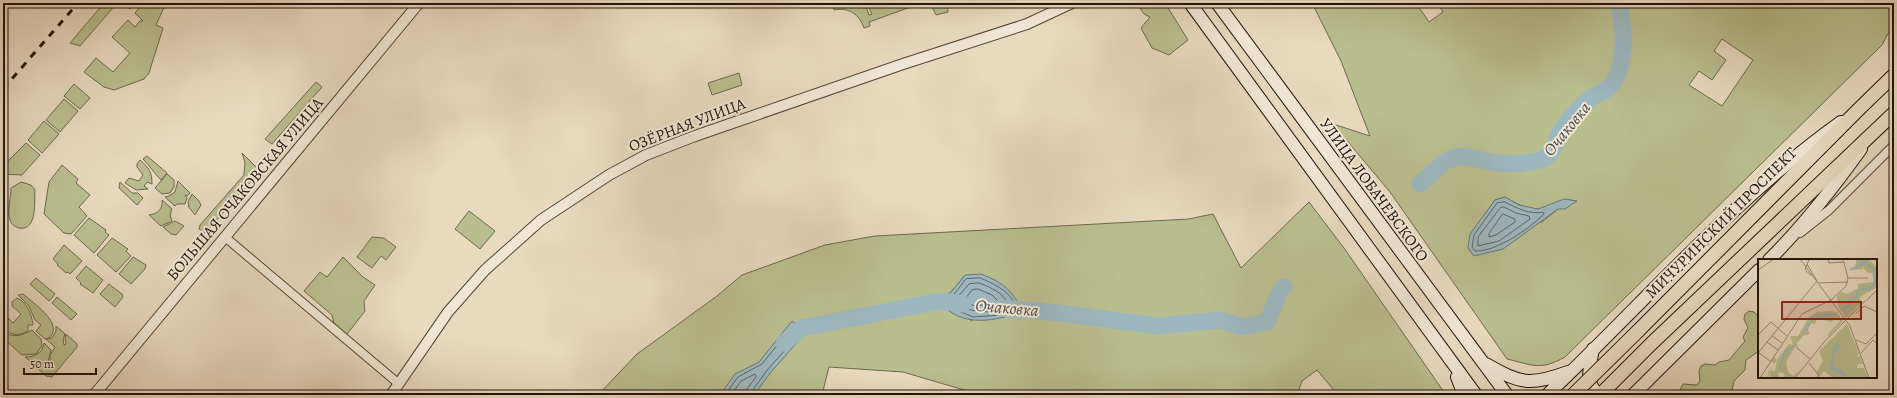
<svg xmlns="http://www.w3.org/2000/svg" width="1897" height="398" font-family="Alegreya,serif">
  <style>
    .green { fill: #b9be8f; stroke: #6e684c; fill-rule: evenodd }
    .water { fill: #9db7be; stroke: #6c7576 }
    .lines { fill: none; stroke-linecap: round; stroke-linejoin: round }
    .shore { stroke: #606464; stroke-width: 1 }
    .river { stroke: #9db7be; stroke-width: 17 }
    .minor-casing { stroke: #544437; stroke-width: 10 }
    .tertiary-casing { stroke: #544437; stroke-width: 12 }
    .secondary-casing { stroke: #22120a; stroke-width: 14 }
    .primary-casing { stroke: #22120a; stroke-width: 15 }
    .minor { stroke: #f0e6d5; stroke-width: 8 }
    .tertiary { stroke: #f0e6d5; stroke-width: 10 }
    .secondary { stroke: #f0e6d5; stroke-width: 12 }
    .primary { stroke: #e8d9bf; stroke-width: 13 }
    .rail { stroke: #22120a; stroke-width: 3; stroke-dasharray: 7 7; stroke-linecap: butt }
    .primary-bridge-casing { stroke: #22120a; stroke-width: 15; stroke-linecap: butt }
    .primary-bridge { stroke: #e8d9bf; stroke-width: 13 }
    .labels { text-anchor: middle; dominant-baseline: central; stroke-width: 4; stroke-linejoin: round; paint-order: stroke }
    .street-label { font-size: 16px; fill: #22120a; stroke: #f0e6d5 }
    .water-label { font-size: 17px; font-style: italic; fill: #4d4c49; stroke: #f0e6d5 }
    .inset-river { fill: none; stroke: #9db7be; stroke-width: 2 }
    .inset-road { fill: none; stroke: #998977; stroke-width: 1 }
    .view { fill: #8f2418; fill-opacity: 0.15; stroke: #8f2418; stroke-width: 2 }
    .inset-edge { fill: none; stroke: #22120a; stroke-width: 2 }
  </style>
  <rect width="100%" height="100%" fill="#e8d9bf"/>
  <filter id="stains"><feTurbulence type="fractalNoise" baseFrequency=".005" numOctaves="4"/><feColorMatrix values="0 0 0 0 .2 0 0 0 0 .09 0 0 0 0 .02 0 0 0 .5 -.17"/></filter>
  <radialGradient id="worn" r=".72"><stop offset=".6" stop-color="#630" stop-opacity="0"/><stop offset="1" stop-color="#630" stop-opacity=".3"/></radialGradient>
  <path class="green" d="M 104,3 L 117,3 L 80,46 L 70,43 Z
    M 122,3 L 166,3 L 156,25 L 163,28 L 149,73 L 144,79 L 114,90 L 104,87 L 84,72 L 96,58 L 113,72 L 130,53 L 112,37 L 128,20 L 135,27 L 140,21 L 143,21 L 135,13 L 139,8 L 135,4 L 130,9 Z
    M 832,3 L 865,3 L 869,15 L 872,14 L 867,3 L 895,3 L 892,7 L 898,6 L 897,3 L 919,3 L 919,4 L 869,22 L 870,26 L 864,28 C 859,14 849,7 834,10 Z
    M 930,3 L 947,3 L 948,12 L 936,15 Z
    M 1137,3 L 1165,3 L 1188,40 L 1169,55 L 1152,48 L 1141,28 L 1150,17 L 1144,14 Z
    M 1312,3 L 1416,3 L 1429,22 L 1443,12 L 1438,3 L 1820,3 L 1842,7 L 1843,3 L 1889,3 L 1893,24 L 1882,45 L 1565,357 C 1540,371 1533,365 1507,359 L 1390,192 L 1333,124 L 1370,136 L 1341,61 ZM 1722,39 L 1753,60 L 1722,106 L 1689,85 L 1699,71 L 1712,80 L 1726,60 L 1714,51 ZM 1505,197 C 1515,203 1526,209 1537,209 C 1552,209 1556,197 1576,201 L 1558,209 L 1542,222 L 1483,217 L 1495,200 Z
    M 739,73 L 742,85 L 712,95 L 708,83 Z
    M 316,82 L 322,87 L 272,144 L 265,139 Z
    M 74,84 L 90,98 L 80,109 L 64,96 Z
    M 64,99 L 78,111 L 60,132 L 46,120 Z
    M 44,121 L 59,134 L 42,153 L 28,140 Z
    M 26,143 L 40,155 L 22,175 L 3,174 L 3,166 Z
    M 242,153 L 260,171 L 206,232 L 204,233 L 199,229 L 200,225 L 244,175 L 245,163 Z
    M 147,156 L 167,173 L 161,180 C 154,173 150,166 143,159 Z
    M 140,160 C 149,168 152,172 152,184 L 147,182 L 144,186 L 148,189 L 136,190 L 125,183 L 129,178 L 139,181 L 143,175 L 137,167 L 137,164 Z
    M 62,165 L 78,179 L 76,183 L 90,195 L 79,207 L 87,216 L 71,234 L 64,233 L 44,214 L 49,182 Z
    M 167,174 L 174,180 L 174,187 L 170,193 L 162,194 L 155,188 Z
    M 178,181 L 190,193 L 187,196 L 185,195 L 187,198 L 185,204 L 177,204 L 175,206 L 165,197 L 169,196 L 175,192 Z
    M 21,182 L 31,185 L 35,190 C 34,201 38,231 19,228 C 15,227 11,224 10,220 C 7,211 11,197 11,188 Z
    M 120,182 L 132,193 L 138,193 L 143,198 L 137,205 L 119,188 Z
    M 192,194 L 199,201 L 201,205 L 195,215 L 188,206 L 189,206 L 188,202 Z
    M 162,200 L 172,209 L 170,215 L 172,221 L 161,226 L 149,215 C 158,214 163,209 162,200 Z
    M 1309,202 L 1344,248 L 1446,395 L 1338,395 L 1317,370 L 1302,381 L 1298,392 L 1291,395 L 981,395 L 903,372 L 829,367 L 822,395 L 598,395 L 637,354 L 717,296 L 742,275 L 825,245 L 875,236 L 1189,219 L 1213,214 L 1241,268 ZM 965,275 L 972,321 L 940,301 L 952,291 Z
    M 469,211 L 495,231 L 480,249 L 455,229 Z
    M 89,218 L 106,230 L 105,232 L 109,235 L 94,253 L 74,235 Z
    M 175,221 L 184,226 L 176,235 L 171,234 L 163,227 Z
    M 372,237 L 384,238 L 396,247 L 386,260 L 381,256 L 372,268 L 357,257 Z
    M 112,238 L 128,249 L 126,251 L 131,256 L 116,272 L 97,255 Z
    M 64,245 L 82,261 L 70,274 L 68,272 L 66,273 L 57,265 L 58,264 L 53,259 Z
    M 133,257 L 146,265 L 145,269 L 131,284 L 119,274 Z
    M 343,257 L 363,277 L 375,285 L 364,301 L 365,311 L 344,338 L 336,332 L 332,315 L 304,291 L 320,272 L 327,277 Z
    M 86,266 L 103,280 L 93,293 L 80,284 L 81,283 L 76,278 Z
    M 36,278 L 55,294 L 49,301 L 30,284 Z
    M 109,284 L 122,294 L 123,297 L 115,307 L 100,294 Z
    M 23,294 C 33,303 65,324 49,338 L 45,339 L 36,331 L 41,325 L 35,320 L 29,306 L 18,295 Z
    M 57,297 L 77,314 L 71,320 L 52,303 Z
    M 17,298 C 27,302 32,315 33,325 L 28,325 L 28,331 C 17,337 13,335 3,329 L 3,316 L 5,315 L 13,323 L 21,314 L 12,306 L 12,302 Z
    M 1749,311 L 1754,312 L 1759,317 L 1759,351 L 1746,360 L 1745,370 L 1734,381 L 1732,391 L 1728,395 L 1677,395 L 1683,384 L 1697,385 L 1700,381 L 1699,371 L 1701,366 L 1705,364 L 1715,365 L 1719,362 L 1729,360 L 1745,341 L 1743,337 L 1748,328 L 1744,319 L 1745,314 Z
    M 56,326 L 65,334 L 63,340 L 64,345 L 66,344 L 65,338 L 66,334 L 77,344 L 77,347 L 52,377 L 46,376 L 37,368 L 41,364 L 50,363 L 50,355 L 55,347 L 46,339 L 52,338 L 56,331 Z
    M 32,330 L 41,339 L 42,346 L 36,354 L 22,355 L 3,338 L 3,332 C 15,338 21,336 32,330 Z
    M 44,343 L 51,350 L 48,362 L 39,364 L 36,366 L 25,357 C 35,357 43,353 44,343 Z"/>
  <path class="water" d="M 1505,197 L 1519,205 L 1538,209 L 1564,199 L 1577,201 L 1565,209 L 1558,209 L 1503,249 L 1474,256 L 1468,248 L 1470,234 L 1495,200 Z
    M 981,274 C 1006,284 1009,289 1024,311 C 997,321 959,329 940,301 L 952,291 L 965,275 Z
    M 792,321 L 802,328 L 801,338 L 771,372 L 754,395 L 720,395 L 735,374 L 759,362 Z"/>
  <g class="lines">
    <path class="shore" d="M 1505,202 C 1516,208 1530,215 1543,212 L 1544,214 C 1529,229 1496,252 1475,251 L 1472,247 L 1474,235 L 1497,203 Z
      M 1504,207 L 1516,213 L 1529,216 L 1530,219 L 1499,241 L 1478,246 L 1478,237 L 1500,208 Z
      M 1503,214 L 1515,219 L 1515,222 L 1496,235 L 1489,237 L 1489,234 Z
      M 980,278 C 993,283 1014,293 1016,309 L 1001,315 L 973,317 L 949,307 L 947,301 L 955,293 L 966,279 Z
      M 979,283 C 990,287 1007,294 1008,307 C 991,315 971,312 954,304 L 954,301 L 969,284 Z
      M 978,289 L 992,295 L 998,301 L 998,303 L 975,306 L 965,302 L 965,299 L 972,290 Z
      M 725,395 L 738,377 L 762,364 L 791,328 L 794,327 L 797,330 L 797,337 L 768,369 L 752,391 L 751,395
      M 731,395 L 741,381 L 755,374 L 756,377 L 747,389 L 746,395"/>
    <path class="river" d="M 1420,184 C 1428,178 1441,163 1450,159 C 1466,152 1482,162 1498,163 C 1511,164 1528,164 1540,160 C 1555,156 1555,140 1562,129 C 1569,119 1579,108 1588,100 C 1594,95 1601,94 1607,89 C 1628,71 1625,28 1618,3
      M 1001,308 L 1060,313 L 1158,326 L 1221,320 L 1242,327 L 1267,322 L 1280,291 L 1284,287
      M 784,343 L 802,328 L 940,301 L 963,304"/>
    <defs>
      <path id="minor" d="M 1800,233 L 1829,210 L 1894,145
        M 225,237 L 399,384"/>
      <path id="tertiary" d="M 94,395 L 419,3
        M 391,395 L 448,312 L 485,270 L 541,220 L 609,175 L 646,155 L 695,136 L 903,64 L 1027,24 L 1072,3"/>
      <path id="secondary" d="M 1190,3 L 1476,395
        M 1217,3 L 1507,395
        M 1769,260 C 1803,226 1833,188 1861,149
        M 1593,349 C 1590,366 1584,383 1599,395
        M 1486,364 C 1521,384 1530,386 1568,372
        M 1457,377 L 1464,395
        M 1547,395 C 1644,303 1732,200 1841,122
        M 1633,395 L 1759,270"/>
      <path id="primary" d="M 1638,331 L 1858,110 L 1894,75
        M 1600,395 L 1651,344 L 1894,113"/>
    </defs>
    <use href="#minor" class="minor-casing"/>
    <use href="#tertiary" class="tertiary-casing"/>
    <use href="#secondary" class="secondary-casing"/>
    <use href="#primary" class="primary-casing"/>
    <use href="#minor" class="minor"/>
    <use href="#tertiary" class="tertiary"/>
    <use href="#secondary" class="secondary"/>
    <use href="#primary" class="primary"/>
    <path class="rail" d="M 3,7 L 7,3
      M 3,89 L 78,3"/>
    <defs>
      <path id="primary-bridge" d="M 1573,395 L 1638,331"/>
    </defs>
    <use href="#primary-bridge" class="primary-bridge-casing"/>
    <use href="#primary-bridge" class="primary-bridge"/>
  </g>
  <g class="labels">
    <g class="street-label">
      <text transform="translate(687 125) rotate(-21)">ОЗЁРНАЯ УЛИЦА</text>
      <text transform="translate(245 189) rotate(-50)">БОЛЬШАЯ ОЧАКОВСКАЯ УЛИЦА</text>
      <text transform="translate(1374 190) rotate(54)">УЛИЦА ЛОБАЧЕВСКОГО</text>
      <text transform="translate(1721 223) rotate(-45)">МИЧУРИНСКИЙ ПРОСПЕКТ</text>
    </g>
    <g class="water-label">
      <text transform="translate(1567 129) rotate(-51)">Очаковка</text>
      <text transform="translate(1007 308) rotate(5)">Очаковка</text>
    </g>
  </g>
  <g transform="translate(1758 259)">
    <rect width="119" height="119" fill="#e8d9bf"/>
    <path d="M 99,0 L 111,0 L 118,8 L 119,4 L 119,28 L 102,38 L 103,44 L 88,59 L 80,48 L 79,37 L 83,33 L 90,35 L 100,29 L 100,25 L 115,23 L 116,19 L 115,14 L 110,14 L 106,10 L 106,6 L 105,10 L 96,11 ZM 75,52 L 76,54 L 78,52 L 85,62 L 71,77 L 69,76 L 82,62 L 79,59 L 73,63 L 59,59 L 57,65 L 53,64 L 50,71 L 52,75 L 45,77 L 39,84 L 40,90 L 37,88 L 28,103 L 30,113 L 35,117 L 43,110 L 36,119 L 27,119 L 25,113 L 20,114 L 21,119 L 12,119 L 12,112 L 10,119 L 2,119 L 9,118 L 11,111 L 17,112 L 19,101 L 16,105 L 13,102 L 23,87 L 16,98 L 19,101 L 31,85 L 35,86 L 32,77 L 40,77 L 51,58 L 59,53 ZM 89,65 L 101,94 L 99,98 L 102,97 L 105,105 L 100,105 L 99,109 L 106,109 L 110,119 L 75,119 L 66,112 L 61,118 L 59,113 L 65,102 L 61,92 Z" fill="#b9be8f"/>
    <path d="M 80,84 L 82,87 L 75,97 L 75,108 L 82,110 L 91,119 L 72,110 L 75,91 Z" fill="#9db7be"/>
    <path class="inset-river" d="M 92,11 L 109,3M 83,51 L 91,47 L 92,40 L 99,38 L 99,33 L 107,29 L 111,31 L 117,24 L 115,10 L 103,0M 56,58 L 77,55M 45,75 L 52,64M 21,111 L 27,93 L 35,88"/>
    <path class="inset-road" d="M 42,0 L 92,67 L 111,119M 51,0 L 47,11 L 54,17M 70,0 L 71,4 L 85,3M 0,11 L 16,0M 90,19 L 110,19M 60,24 L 90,23M 109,41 L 119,31M 98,54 L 106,47 L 119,53M 0,76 L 13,63 L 29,77M 14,77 L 24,84M 98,81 L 108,85 L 119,74M 9,83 L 20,91M 39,89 L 52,100M 0,93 L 12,102M 0,94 L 59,22 L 49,5M 103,94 L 115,81 L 119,85M 51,104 L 60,115 L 60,119M 2,119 L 44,55 L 73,41 L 88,27 L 90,19 L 85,0M 37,119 L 67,82 L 108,41"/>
    <path class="view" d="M 24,43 L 103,43 L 103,60 L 24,60 Z"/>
    <rect width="119" height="119" class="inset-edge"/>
  </g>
  <rect width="1897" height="398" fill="none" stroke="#e8d9bf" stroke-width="16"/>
  <rect x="4" y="4" width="1889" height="390" fill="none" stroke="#22120a" stroke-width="2"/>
  <rect x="8" y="8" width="1881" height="382" fill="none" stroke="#22120a"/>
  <path d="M24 368v6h72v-6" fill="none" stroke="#22120a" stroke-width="2"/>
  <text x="30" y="368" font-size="12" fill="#22120a" stroke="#f0e6d5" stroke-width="3" paint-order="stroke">50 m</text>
  <rect width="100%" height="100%" filter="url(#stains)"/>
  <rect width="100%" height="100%" fill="url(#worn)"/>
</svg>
